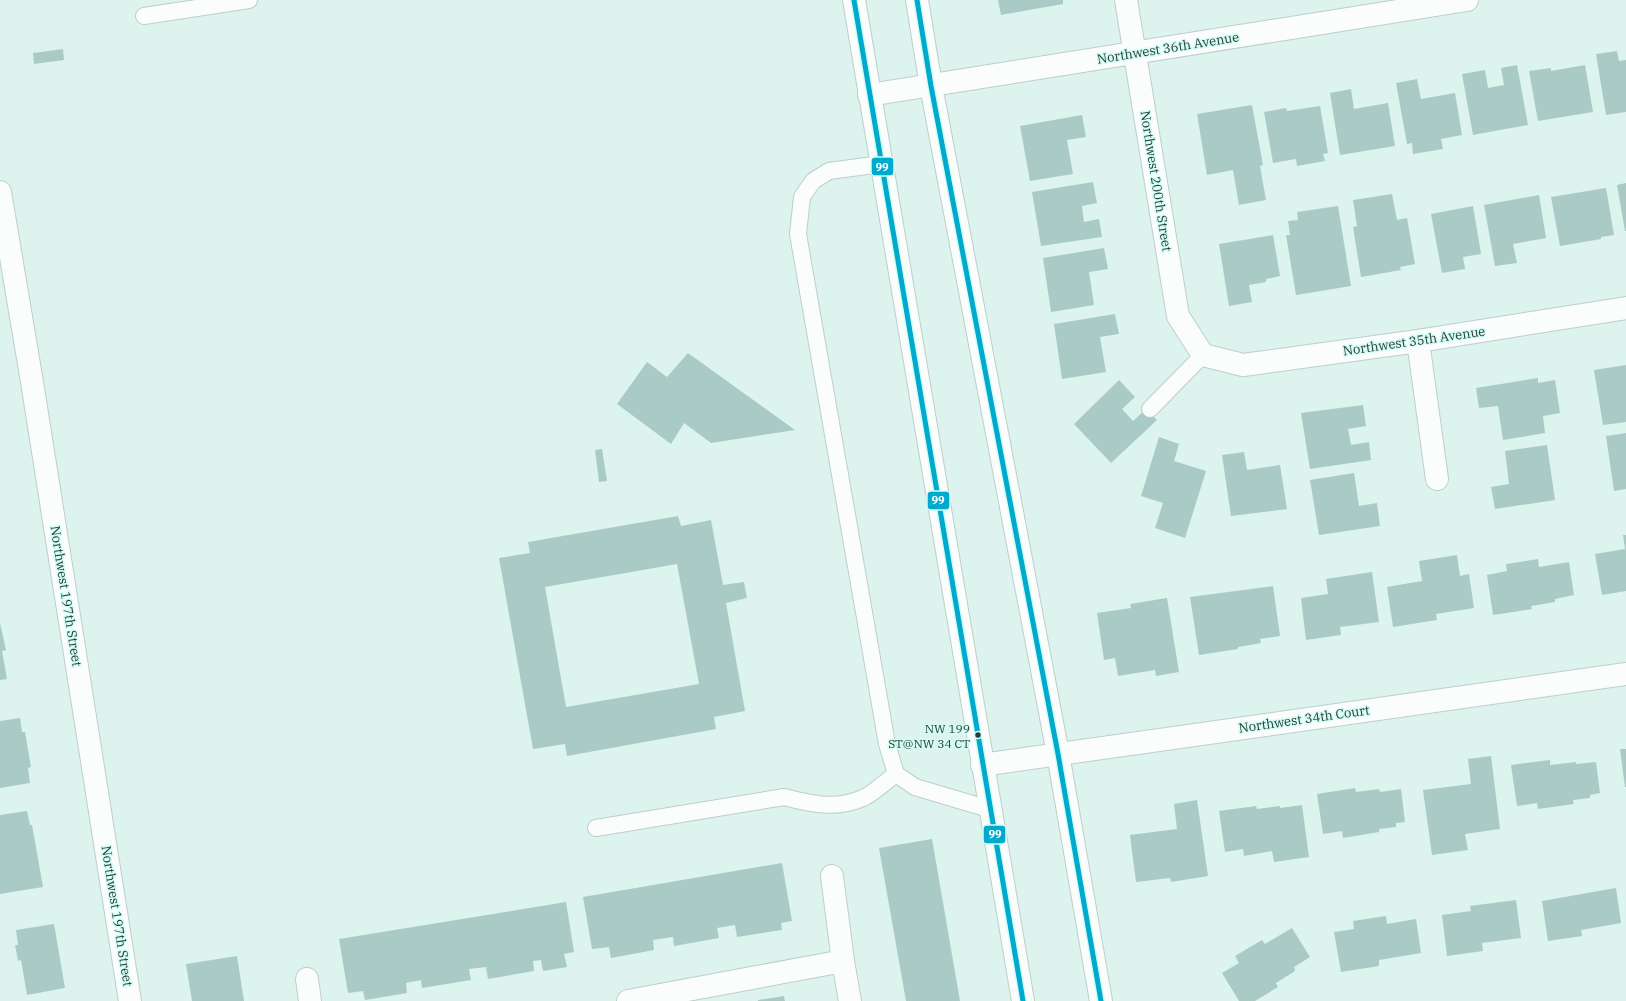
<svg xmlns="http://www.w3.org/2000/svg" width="1626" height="1001" font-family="'IBM Plex Serif',serif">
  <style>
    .building { fill: #aacbc5; fill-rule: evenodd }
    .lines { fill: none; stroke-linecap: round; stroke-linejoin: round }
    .lane-casing { stroke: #bdcfcb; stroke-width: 18 }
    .street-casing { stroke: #bdcfcb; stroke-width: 24 }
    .primary-casing { stroke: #bdcfcb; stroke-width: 24 }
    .lane { stroke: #fafdfc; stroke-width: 16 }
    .street { stroke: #fafdfc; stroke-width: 22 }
    .primary { stroke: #fafdfc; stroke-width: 22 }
    .bus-1-casing { stroke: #d2fdf4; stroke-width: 8 }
    .bus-1 { stroke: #00a9ce; stroke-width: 5 }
    .bus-dot { fill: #2b3c38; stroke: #d2fdf4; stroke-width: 1.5 }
    .labels { text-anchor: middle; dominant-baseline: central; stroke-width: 3; stroke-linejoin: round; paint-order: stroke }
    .bus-label { font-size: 12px; fill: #2b3c38; stroke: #d2fdf4; text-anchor: end }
    .street-label { font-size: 13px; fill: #2b3c38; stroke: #d2fdf4 }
    .line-badge { stroke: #d2fdf4; stroke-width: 1.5 }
    .badge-label { font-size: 11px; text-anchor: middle; font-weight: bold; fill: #fff }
  </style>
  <rect width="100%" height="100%" fill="#dcf3ee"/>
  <path class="building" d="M 998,0 L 1063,0 L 1063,4 L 1001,15 Z
    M 63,49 L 64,60 L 34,64 L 33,53 Z
    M 1617,51 L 1619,61 L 1626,60 L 1626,112 L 1606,115 L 1596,54 Z
    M 1517,65 L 1528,125 L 1473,135 L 1462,74 L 1485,70 L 1488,88 L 1504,85 L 1501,68 Z
    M 1585,65 L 1593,112 L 1538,121 L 1529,71 L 1551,68 L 1551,71 Z
    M 1417,79 L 1421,99 L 1455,93 L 1462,135 L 1441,139 L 1443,149 L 1413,154 L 1412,143 L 1407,144 L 1396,83 Z
    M 1351,89 L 1354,109 L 1388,103 L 1395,146 L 1340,155 L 1330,93 Z
    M 1252,105 L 1263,165 L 1260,166 L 1266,200 L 1239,205 L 1233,170 L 1207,175 L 1197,114 Z
    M 1320,106 L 1328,153 L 1323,154 L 1325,161 L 1297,166 L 1296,159 L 1273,163 L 1264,112 L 1286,108 L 1287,111 Z
    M 1082,115 L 1086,137 L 1067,140 L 1073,174 L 1030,181 L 1020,126 Z
    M 1093,182 L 1097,203 L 1082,206 L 1084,222 L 1099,219 L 1102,237 L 1041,246 L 1032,192 Z
    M 1626,183 L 1626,231 L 1625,231 L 1617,185 Z
    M 1606,188 L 1614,235 L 1601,237 L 1601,239 L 1560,246 L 1551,197 Z
    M 1392,194 L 1397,220 L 1407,218 L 1415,264 L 1400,267 L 1401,270 L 1361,277 L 1353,227 L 1357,226 L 1353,200 Z
    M 1539,195 L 1546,238 L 1513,244 L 1517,263 L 1495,266 L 1484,205 Z
    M 1338,206 L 1351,286 L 1296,295 L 1286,235 L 1290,235 L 1288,221 L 1298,220 L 1297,212 Z
    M 1473,206 L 1481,254 L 1463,257 L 1465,269 L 1442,273 L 1431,214 Z
    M 1273,235 L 1280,276 L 1266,279 L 1266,282 L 1249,285 L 1252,302 L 1229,306 L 1219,244 Z
    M 1104,248 L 1108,269 L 1089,272 L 1094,305 L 1051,312 L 1043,258 Z
    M 1115,314 L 1119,334 L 1100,337 L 1106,372 L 1062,379 L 1054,324 Z
    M 688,353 L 795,430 L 711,443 L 684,423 L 671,444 L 617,404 L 647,362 L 667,377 Z
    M 1626,365 L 1626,422 L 1603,425 L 1594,370 Z
    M 1538,378 L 1538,383 L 1555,380 L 1560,413 L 1543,416 L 1545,433 L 1503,440 L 1498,406 L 1479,408 L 1476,388 Z
    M 1119,380 L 1135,397 L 1122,409 L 1133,421 L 1146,409 L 1157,420 L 1111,463 L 1074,424 Z
    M 1363,405 L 1366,426 L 1348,429 L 1351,445 L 1369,442 L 1371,460 L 1310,469 L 1301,413 Z
    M 1626,433 L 1626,489 L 1614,491 L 1606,436 Z
    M 1159,437 L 1179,444 L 1174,461 L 1206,471 L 1185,538 L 1155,528 L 1163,503 L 1141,496 Z
    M 1547,445 L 1555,500 L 1495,509 L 1491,487 L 1509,484 L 1505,451 Z
    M 602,449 L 607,481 L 599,482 L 595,450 Z
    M 1244,452 L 1247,470 L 1280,465 L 1287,509 L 1231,516 L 1222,455 Z
    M 1354,473 L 1359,506 L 1377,503 L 1380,526 L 1319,535 L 1310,480 Z
    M 678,516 L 681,526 L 711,520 L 723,585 L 744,582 L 747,598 L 726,603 L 745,711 L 714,717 L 716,729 L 567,756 L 565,744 L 533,749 L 499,558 L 530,553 L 528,542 ZM 677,564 L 699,684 L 566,707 L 545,587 Z
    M 1623,535 L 1626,535 L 1626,591 L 1602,595 L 1595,554 L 1625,549 Z
    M 1457,555 L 1460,576 L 1469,574 L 1474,608 L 1436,614 L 1437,620 L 1393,627 L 1387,587 L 1422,581 L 1419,561 Z
    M 1538,559 L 1539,567 L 1569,562 L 1574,595 L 1555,599 L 1555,602 L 1531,606 L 1532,609 L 1493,615 L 1487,575 L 1507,571 L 1506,564 Z
    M 1372,572 L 1379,622 L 1340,627 L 1341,635 L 1306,640 L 1301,598 L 1328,594 L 1326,579 Z
    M 1273,586 L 1280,636 L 1260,639 L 1261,643 L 1238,647 L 1238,649 L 1199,655 L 1190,597 Z
    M 1167,598 L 1179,672 L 1156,676 L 1155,670 L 1118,676 L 1115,658 L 1104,660 L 1097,613 L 1131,608 L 1130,604 Z
    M 0,623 L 6,650 L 2,651 L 7,679 L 0,680 Z
    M 20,718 L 22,732 L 25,732 L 31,767 L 28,768 L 30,783 L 0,788 L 0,721 Z
    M 1620,749 L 1626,749 L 1626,787 L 1625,787 Z
    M 1491,756 L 1500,829 L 1465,834 L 1468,850 L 1432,855 L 1423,790 L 1471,784 L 1468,759 Z
    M 1550,760 L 1550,765 L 1576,762 L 1576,764 L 1596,762 L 1600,793 L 1590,795 L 1590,798 L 1573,800 L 1574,804 L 1538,809 L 1537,803 L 1517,806 L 1511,765 Z
    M 1355,788 L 1356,792 L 1379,789 L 1380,792 L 1401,789 L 1405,822 L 1396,823 L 1396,827 L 1379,829 L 1379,832 L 1343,838 L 1342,831 L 1323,834 L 1317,794 Z
    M 1197,800 L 1208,876 L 1171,882 L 1170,878 L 1136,882 L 1130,835 L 1177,829 L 1174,804 Z
    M 1302,805 L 1309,857 L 1274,862 L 1272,851 L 1244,856 L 1243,849 L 1225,852 L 1219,811 L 1256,806 L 1257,809 L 1280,806 L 1280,808 Z
    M 27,811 L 30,825 L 32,825 L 43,887 L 0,894 L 0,815 Z
    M 932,839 L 960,1001 L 906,1001 L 879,848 Z
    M 782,863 L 792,921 L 781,923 L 782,930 L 737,937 L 735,925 L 717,928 L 719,938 L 674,946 L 673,937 L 653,940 L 654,950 L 611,958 L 609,947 L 592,949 L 583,897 Z
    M 1616,888 L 1621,923 L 1581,930 L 1582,936 L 1548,941 L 1542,901 Z
    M 1516,900 L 1521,938 L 1482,943 L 1483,951 L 1447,956 L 1442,915 L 1471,911 L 1470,906 Z
    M 566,902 L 574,952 L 564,954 L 567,967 L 543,971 L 541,960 L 533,961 L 534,971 L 488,979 L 486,967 L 469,969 L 471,980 L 422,988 L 421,980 L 406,983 L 407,993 L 365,1000 L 363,991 L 348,993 L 339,939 Z
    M 1386,916 L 1387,924 L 1416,919 L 1421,953 L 1379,960 L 1379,966 L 1341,972 L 1334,932 L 1354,929 L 1353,921 Z
    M 54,924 L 65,988 L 27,995 L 21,960 L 18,961 L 15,945 L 18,945 L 16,930 Z
    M 1292,928 L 1310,957 L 1294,967 L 1295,971 L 1276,983 L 1278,987 L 1255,1001 L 1239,1001 L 1222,973 L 1239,963 L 1235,956 L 1262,940 L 1265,944 Z
    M 237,956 L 244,1001 L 192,1001 L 186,964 Z
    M 784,996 L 785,1001 L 758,1001 L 758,1000 Z"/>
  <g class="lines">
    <defs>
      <path id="lane" d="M 144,16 L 249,0
        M 881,164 L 829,171 L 813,181 L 802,197 L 798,234 L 887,744 L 896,774 L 915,787 L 989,809
        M 1150,409 L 1203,355
        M 596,828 L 784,797 C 811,804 836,810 863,798 C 873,794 886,781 896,774"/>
      <path id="street" d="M 1126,0 L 1178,316 L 1203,355 L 1243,365 L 1418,341 L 1626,308
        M 869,95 L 1467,0
        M 0,192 L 32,382 L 130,1001
        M 1418,341 L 1437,479
        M 982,765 L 1626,674
        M 832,876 L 843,961 L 850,1001
        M 307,979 L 310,1001
        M 628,1001 L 843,961"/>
      <path id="primary" d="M 854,0 L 1023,1001
        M 917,0 L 931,86 L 1058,754 L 1101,1001"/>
    </defs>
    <use href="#lane" class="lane-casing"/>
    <use href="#street" class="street-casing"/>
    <use href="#primary" class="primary-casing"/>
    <use href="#lane" class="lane"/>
    <use href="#street" class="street"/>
    <use href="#primary" class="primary"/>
    <defs>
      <path id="bus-1" d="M 854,0 L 1023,1001
        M 917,0 L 931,86 L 1058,754 L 1101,1001"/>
    </defs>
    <use href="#bus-1" class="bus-1-casing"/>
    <use href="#bus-1" class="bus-1"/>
  </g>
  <circle class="bus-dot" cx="978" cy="735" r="3.5"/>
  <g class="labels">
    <g class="bus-label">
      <text x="970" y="728">NW 199<tspan x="970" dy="15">ST@NW 34 CT</tspan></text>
    </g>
    <g class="street-label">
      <text transform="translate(1168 48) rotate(-9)">Northwest 36th Avenue</text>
      <text transform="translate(1156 181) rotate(81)">Northwest 200th Street</text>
      <text transform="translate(1414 341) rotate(-8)">Northwest 35th Avenue</text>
      <text transform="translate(66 596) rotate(81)">Northwest 197th Street</text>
      <text transform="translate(1304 719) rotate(-8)">Northwest 34th Court</text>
      <text transform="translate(117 916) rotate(81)">Northwest 197th Street</text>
    </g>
  </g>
  <g class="line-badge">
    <rect x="871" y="157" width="23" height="19" rx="4" fill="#00a9ce"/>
    <rect x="927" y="491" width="23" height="19" rx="4" fill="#00a9ce"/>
    <rect x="983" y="825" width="23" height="19" rx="4" fill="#00a9ce"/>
  </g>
  <g class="badge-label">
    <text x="882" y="171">99</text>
    <text x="938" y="504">99</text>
    <text x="995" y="838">99</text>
  </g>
</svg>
